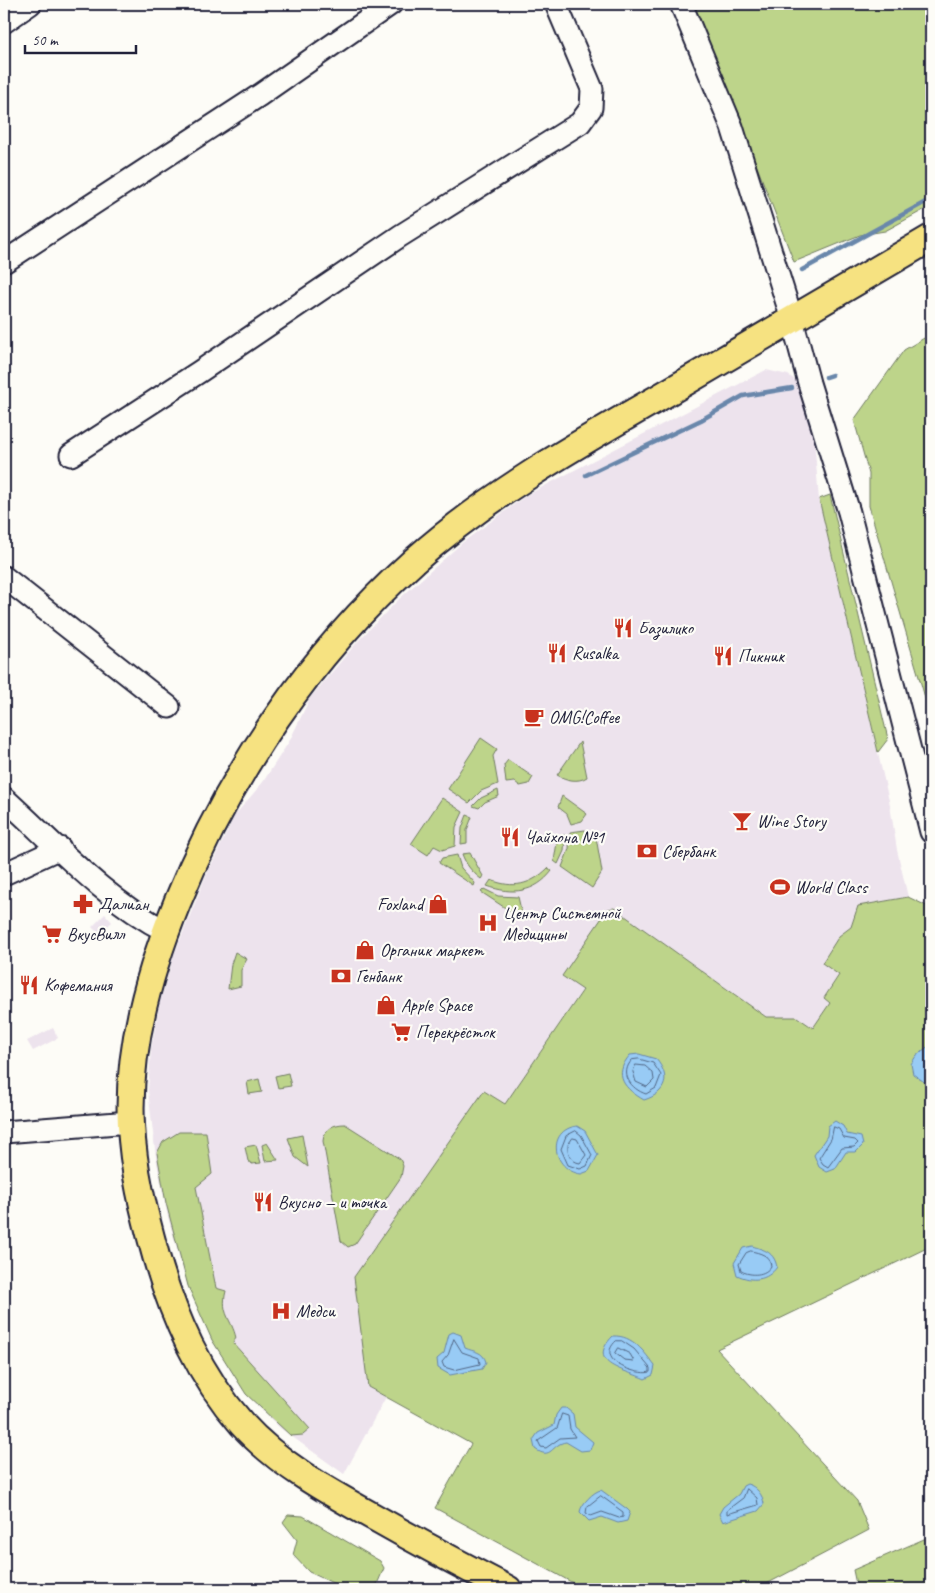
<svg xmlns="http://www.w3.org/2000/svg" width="935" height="1593" font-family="Caveat,sans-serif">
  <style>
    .built { fill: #ede3ed }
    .green { fill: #bdd48a; stroke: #707b62 }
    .water { fill: #98cbf5; stroke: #6987ab }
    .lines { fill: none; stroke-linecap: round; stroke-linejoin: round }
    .shore { stroke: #516685; stroke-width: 1 }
    .stream { stroke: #6987ab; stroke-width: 4.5 }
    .minor-casing { stroke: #22223b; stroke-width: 25 }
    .major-casing { stroke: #22223b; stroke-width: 30 }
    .minor { stroke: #fdfcf7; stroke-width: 21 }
    .major { stroke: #f6e281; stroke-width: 26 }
    .labels { text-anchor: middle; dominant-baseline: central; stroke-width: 4.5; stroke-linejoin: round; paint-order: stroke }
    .poi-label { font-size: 18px; fill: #22223b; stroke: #fdfcf7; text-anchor: start }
  </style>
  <rect width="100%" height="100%" fill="#fdfcf7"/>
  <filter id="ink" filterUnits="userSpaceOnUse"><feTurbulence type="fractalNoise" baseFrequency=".02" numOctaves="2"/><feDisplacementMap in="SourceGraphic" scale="10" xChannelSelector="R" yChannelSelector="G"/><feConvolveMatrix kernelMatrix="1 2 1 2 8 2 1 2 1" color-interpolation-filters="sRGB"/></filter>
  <g filter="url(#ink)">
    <path class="built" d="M 766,370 L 788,375 L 798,382 L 813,426 L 819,500 L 890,805 L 897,850 L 908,897 L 858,906 L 851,927 L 839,936 L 822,963 L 839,974 L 824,998 L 830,1003 L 813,1028 L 797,1017 L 766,1017 L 685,959 L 562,976 L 583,989 L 505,1104 L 484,1091 L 367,1367 L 368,1387 L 386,1397 L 344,1474 L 280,1428 L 246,1394 L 212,1340 L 188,1286 L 168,1217 L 156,1158 L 148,1090 L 151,1049 L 160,1002 L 174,955 L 205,878 L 235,815 L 263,782 L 290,740 L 310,698 L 359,640 L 398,600 L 463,542 L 527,495 Z
      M 105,914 L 112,922 L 99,934 L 92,927 Z
      M 53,1028 L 58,1038 L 33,1051 L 27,1041 Z"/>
    <path class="green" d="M 694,4 L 931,4 L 931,206 L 885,231 L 860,235 L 794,262 Z
      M 931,334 L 931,718 L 869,506 L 869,474 L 854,420 L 904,350 Z
      M 830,495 L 888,739 L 878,752 L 819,499 Z
      M 481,738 L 497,749 L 493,756 L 498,784 L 481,791 L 469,803 L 448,789 Z
      M 580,742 L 587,777 C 578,783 566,780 557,775 Z
      M 508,760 L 533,777 L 529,784 L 520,786 L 515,782 L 506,783 L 504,765 Z
      M 498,790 L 499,796 L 485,802 L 479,808 L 473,806 L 481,798 Z
      M 562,796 L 587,814 L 582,821 L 571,824 L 567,814 L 558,807 Z
      M 442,798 L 463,812 L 456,827 L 455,846 L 442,850 L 434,846 L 428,855 L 411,844 Z
      M 467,815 L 472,817 L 467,830 L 467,843 L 461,844 L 462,828 Z
      M 585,830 L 596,837 L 602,872 L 592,888 L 562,867 L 569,849 L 570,832 Z
      M 565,835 L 564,851 L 558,864 L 554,861 L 558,836 Z
      M 470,853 L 483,876 L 481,879 C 472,872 466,865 462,854 Z
      M 457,855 L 461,868 L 475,883 L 474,886 L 439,863 L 442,858 Z
      M 548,868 L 552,871 C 535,893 512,895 487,886 L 491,880 C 513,889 531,885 548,868 Z
      M 484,889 L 498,896 L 518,897 L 522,914 L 519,917 L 481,892 Z
      M 908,897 L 931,908 L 931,1246 L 717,1349 L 857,1501 L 869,1530 L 757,1589 L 584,1589 L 435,1508 L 471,1444 L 368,1387 L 354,1277 L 484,1091 L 505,1104 L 583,990 L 562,976 L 608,909 L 614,908 L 766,1017 L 797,1017 L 813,1028 L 830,1003 L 824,998 L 839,975 L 822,963 L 839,936 L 851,927 L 858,906 Z
      M 235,952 L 247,959 L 241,970 L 241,986 L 228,989 L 231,964 Z
      M 288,1073 L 291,1086 L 278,1088 L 275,1076 Z
      M 259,1079 L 262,1092 L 249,1094 L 247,1082 Z
      M 345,1124 L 400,1159 L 403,1166 L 401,1177 L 355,1244 L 348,1247 L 341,1241 L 323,1141 C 324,1128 334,1124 345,1124 Z
      M 179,1132 L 206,1132 L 212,1174 L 196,1187 L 216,1288 L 226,1291 C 220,1314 232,1319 236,1338 L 233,1343 L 310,1429 L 303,1435 L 291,1436 L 246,1394 L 212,1340 L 188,1286 L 166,1203 L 157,1153 L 163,1142 Z
      M 302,1135 L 308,1167 L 295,1157 L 288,1138 Z
      M 267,1143 L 278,1160 L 265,1161 L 262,1145 Z
      M 256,1145 L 261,1163 L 252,1164 L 248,1161 L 245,1147 Z
      M 288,1515 L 303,1516 L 380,1561 L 384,1568 L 375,1589 L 346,1589 L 309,1572 L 293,1555 L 297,1540 L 283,1522 Z
      M 931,1536 L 931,1589 L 857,1589 L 853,1570 Z"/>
    <path class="water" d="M 931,1044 L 931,1083 L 927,1084 L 913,1074 L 911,1064 L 916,1056 Z
      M 639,1054 L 656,1059 C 671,1077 667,1093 644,1100 C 625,1089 612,1076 630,1055 Z
      M 835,1121 L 843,1126 L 847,1134 L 861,1137 L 863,1145 L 856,1152 L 846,1152 L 835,1169 L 827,1172 L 819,1167 L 814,1155 L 827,1136 L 828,1126 Z
      M 577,1126 L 585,1131 L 598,1155 L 589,1171 L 581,1174 C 552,1170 546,1130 577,1126 Z
      M 752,1246 C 765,1250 774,1252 777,1267 C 767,1281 752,1282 737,1275 L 734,1263 L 743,1248 Z
      M 453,1332 L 461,1335 L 465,1348 C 474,1352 483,1351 486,1362 L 482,1369 L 450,1375 L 438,1368 L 437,1359 L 444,1353 L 449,1334 Z
      M 613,1336 C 633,1335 644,1352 655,1366 L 653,1375 L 645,1379 C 627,1370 584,1365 613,1336 Z
      M 561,1408 L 566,1408 L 573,1414 L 575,1427 L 593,1442 L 590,1450 L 581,1451 L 566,1442 C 551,1444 552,1461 535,1449 L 533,1440 L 538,1433 L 554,1425 L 556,1415 Z
      M 747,1484 C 756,1486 763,1495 764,1504 L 758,1511 L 723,1522 L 719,1514 L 723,1507 L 739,1494 L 743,1486 Z
      M 601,1490 L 627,1509 L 630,1512 L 627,1521 L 618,1523 L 602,1517 L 589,1521 L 580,1512 C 581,1504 594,1491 601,1490 Z"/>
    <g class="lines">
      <path class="shore" d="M 639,1059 L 653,1063 L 661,1075 L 656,1088 L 646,1094 C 631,1089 619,1074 632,1060 Z
        M 636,1065 L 645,1066 L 653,1073 L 654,1080 L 647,1087 L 636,1082 L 633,1072 Z
        M 834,1127 L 839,1129 L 844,1138 L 855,1140 L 858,1143 L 854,1147 L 842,1148 L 828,1167 L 823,1164 L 819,1158 L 831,1139 Z
        M 576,1131 L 581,1135 L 592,1155 L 587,1166 L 580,1169 L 568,1165 L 561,1149 L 566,1136 Z
        M 573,1138 L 577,1139 L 586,1155 L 580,1163 C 571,1162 567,1153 568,1145 Z
        M 751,1251 C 760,1253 770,1255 771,1266 C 765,1276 751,1276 741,1271 L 739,1264 L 746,1253 Z
        M 454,1339 L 462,1352 L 479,1358 L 480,1364 L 454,1370 L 444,1367 L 442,1362 L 448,1355 Z
        M 622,1341 L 634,1349 L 650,1368 L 650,1372 C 640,1376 593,1362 616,1341 Z
        M 618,1348 L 630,1354 L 634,1361 L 624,1360 L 615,1353 Z
        M 562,1414 L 568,1416 L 570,1429 L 575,1437 L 560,1438 L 546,1448 L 541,1447 L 538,1441 L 557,1428 Z
        M 747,1489 L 757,1498 L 758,1505 L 727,1514 L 727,1510 L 743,1498 Z
        M 601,1496 L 623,1512 L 623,1517 L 619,1518 L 602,1512 L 591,1516 L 586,1513 L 587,1507 Z"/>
      <path class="stream" d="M 802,270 L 931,199
        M 826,377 L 832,375
        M 586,475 L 701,420 L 743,396 L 792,388"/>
      <defs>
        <path id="minor" d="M 681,4 L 732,127 L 792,319 L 809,383 L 849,512 L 931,832
          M 4,22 L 30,4
          M 4,262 L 260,95 L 391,4
          M 71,455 L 199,372 L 400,236 L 580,123 L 591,108 L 592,89 L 556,4
          M 4,577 L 169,707
          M 4,798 C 54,843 105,900 166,931
          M 4,874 L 60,848
          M 4,1132 L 130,1122"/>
        <path id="major" d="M 508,1589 C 463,1566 418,1542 374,1517 C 327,1491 278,1464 242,1424 C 199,1375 174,1318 156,1256 C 144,1213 133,1169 131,1125 C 127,1049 149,972 177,903 C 230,772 310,655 414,561 C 488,495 575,446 660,397 C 750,344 841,291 931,238"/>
      </defs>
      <use href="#minor" class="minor-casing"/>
      <use href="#major" class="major-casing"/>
      <use href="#minor" class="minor"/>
      <use href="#major" class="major"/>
    </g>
  </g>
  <defs>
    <symbol id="restaurant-bare" viewBox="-9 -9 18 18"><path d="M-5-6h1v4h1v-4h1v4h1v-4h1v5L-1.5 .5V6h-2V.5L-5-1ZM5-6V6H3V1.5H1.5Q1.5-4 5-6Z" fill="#c8321e" stroke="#fdfcf7" stroke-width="2.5" paint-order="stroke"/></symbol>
    <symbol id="cafe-bare" viewBox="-9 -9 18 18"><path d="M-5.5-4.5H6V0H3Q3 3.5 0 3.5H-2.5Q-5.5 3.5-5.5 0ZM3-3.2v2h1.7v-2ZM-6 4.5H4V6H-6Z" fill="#c8321e" stroke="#fdfcf7" stroke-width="2.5" paint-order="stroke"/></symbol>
    <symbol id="bar-bare" viewBox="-9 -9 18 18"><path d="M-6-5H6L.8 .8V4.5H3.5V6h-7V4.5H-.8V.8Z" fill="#c8321e" stroke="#fdfcf7" stroke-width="2.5" paint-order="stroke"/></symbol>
    <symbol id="bank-bare" viewBox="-9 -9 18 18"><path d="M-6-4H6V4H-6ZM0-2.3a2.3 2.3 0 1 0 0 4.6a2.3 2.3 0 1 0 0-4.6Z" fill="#c8321e" stroke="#fdfcf7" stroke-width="2.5" paint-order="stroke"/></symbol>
    <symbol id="stadium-bare" viewBox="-9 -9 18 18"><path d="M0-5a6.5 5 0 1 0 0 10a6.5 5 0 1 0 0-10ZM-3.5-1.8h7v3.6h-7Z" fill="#c8321e" stroke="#fdfcf7" stroke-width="2.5" paint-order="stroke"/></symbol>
    <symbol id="pharmacy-bare" viewBox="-9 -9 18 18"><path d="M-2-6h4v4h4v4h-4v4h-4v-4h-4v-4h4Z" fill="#c8321e" stroke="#fdfcf7" stroke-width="2.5" paint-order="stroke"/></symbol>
    <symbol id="shop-bare" viewBox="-9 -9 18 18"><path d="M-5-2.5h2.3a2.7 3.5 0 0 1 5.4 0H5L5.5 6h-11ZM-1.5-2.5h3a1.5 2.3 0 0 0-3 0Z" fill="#c8321e" stroke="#fdfcf7" stroke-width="2.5" paint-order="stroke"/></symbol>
    <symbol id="hospital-bare" viewBox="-9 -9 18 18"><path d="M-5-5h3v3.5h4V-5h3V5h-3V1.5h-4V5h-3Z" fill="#c8321e" stroke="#fdfcf7" stroke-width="2.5" paint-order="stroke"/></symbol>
    <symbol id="supermarket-bare" viewBox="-9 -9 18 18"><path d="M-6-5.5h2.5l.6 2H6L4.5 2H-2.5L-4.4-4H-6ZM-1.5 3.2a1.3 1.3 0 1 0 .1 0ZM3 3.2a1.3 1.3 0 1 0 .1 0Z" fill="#c8321e" stroke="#fdfcf7" stroke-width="2.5" paint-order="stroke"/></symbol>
  </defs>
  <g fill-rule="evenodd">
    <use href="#restaurant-bare" x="609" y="614" width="28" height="28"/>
    <use href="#restaurant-bare" x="543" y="639" width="28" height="28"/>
    <use href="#restaurant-bare" x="709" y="642" width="28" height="28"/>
    <use href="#cafe-bare" x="520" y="703" width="28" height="28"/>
    <use href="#bar-bare" x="728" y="807" width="28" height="28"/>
    <use href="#restaurant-bare" x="496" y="823" width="28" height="28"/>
    <use href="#bank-bare" x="633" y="837" width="28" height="28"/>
    <use href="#stadium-bare" x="766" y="873" width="28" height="28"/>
    <use href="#pharmacy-bare" x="69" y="890" width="28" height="28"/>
    <use href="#shop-bare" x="424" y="890" width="28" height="28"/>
    <use href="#hospital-bare" x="474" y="909" width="28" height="28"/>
    <use href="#supermarket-bare" x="38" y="920" width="28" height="28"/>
    <use href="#shop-bare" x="351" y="936" width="28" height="28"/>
    <use href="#bank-bare" x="327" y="962" width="28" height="28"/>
    <use href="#restaurant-bare" x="15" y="971" width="28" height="28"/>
    <use href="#shop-bare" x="372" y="991" width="28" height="28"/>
    <use href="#supermarket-bare" x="387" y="1018" width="28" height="28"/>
    <use href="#restaurant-bare" x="249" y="1188" width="28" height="28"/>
    <use href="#hospital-bare" x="267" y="1297" width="28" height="28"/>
  </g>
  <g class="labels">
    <g class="poi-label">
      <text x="638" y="628">Базилико</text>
      <text x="572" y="653">Rusalka</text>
      <text x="738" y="656">Пикник</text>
      <text x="549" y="717">OMG!Coffee</text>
      <text x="757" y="821">Wine Story</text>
      <text x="525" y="837">Чайхона №1</text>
      <text x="662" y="851">Сбербанк</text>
      <text x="795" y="887">World Class</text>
      <text x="98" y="904">Далиан</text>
      <text x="423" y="904" text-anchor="end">Foxland</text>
      <text x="503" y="913">Центр Системной<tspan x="503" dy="21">Медицины</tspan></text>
      <text x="67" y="934">ВкусВилл</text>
      <text x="380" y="950">Органик маркет</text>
      <text x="356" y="976">Генбанк</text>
      <text x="44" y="985">Кофемания</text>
      <text x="401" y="1005">Apple Space</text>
      <text x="416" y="1032">Перекрёсток</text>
      <text x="278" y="1202">Вкусно — и точка</text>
      <text x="296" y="1311">Медси</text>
    </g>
  </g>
  <rect width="935" height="1593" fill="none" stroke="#fdfcf7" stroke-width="20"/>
  <rect x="10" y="10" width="915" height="1573" fill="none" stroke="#22223b" stroke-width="2" filter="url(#ink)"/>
  <path d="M25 45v8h111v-8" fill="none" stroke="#22223b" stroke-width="2.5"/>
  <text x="32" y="45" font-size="15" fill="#22223b" stroke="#fdfcf7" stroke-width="4" paint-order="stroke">50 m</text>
</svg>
